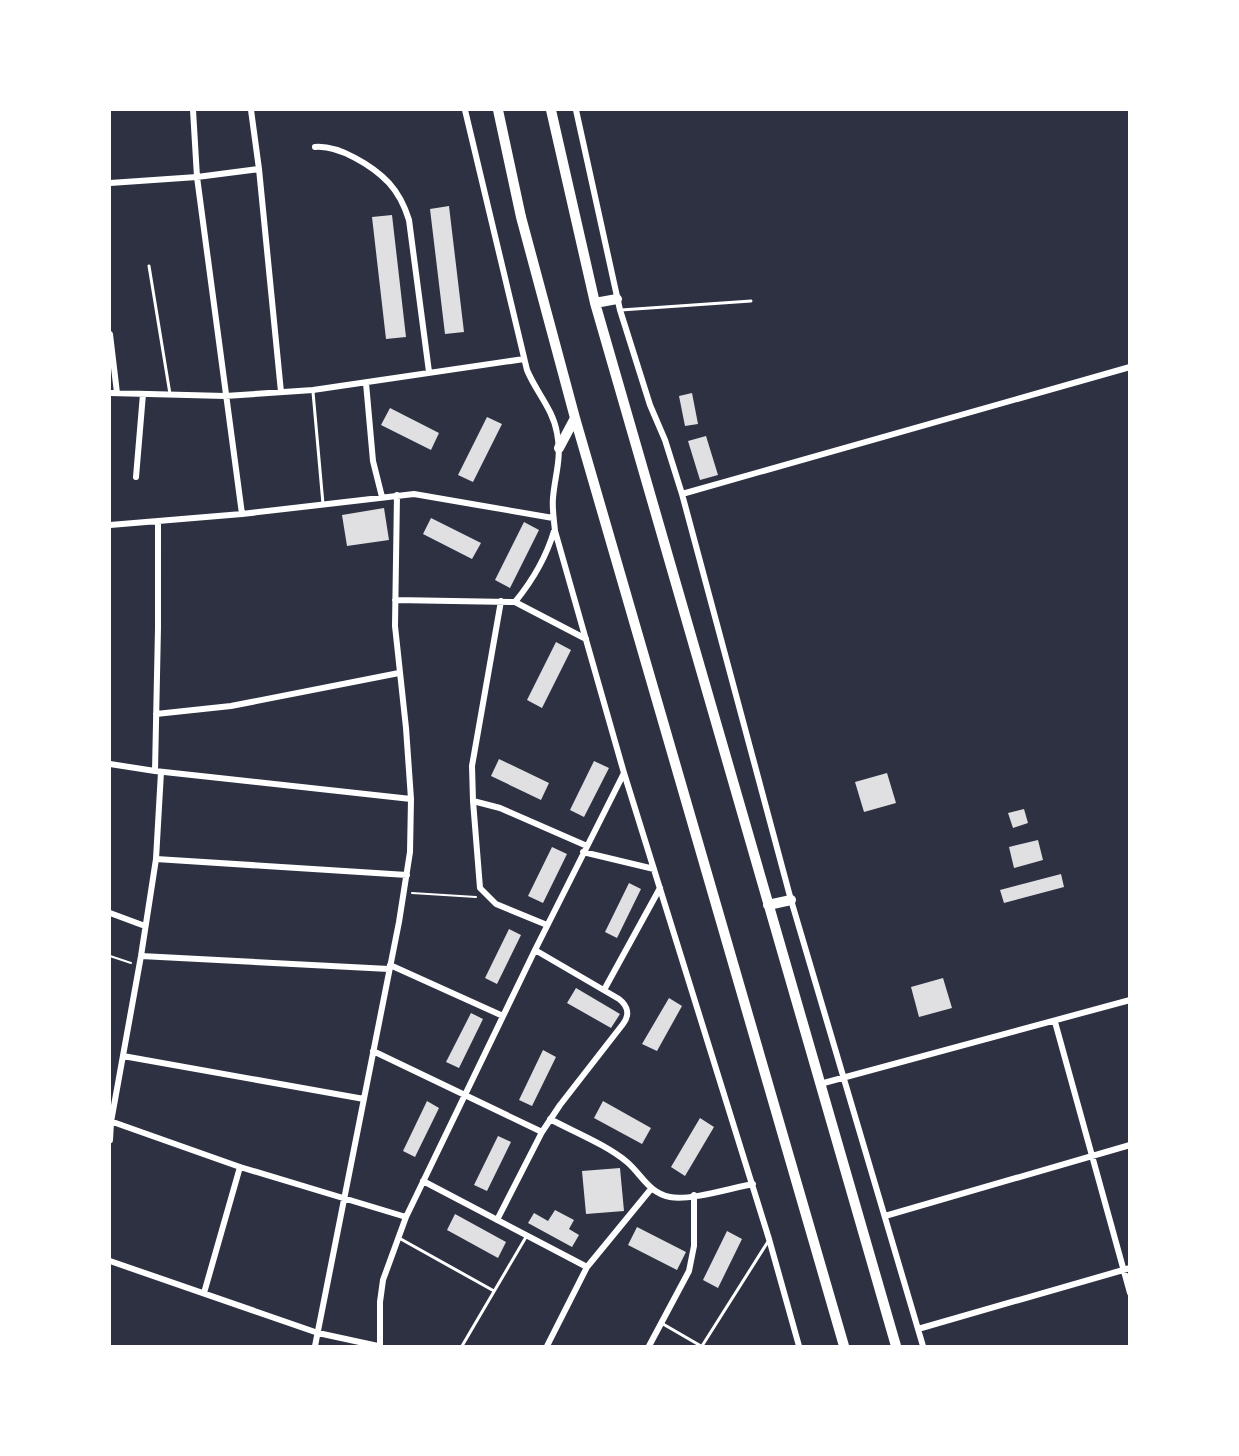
<svg xmlns="http://www.w3.org/2000/svg" width="1239" height="1456" font-family="Quicksand,sans-serif">
  <style>
    .building { fill: #e0e0e3 }
    .lines { fill: none; stroke-linecap: round; stroke-linejoin: round }
    .path { stroke: #fff; stroke-width: 2 }
    .service { stroke: #fff; stroke-width: 3 }
    .minor { stroke: #fff; stroke-width: 6 }
    .primary { stroke: #fff; stroke-width: 10 }
  </style>
  <rect width="100%" height="100%" fill="#2d3142"/>
  <path class="building" d="M 449,206 L 464,332 L 445,334 L 430,209 Z
    M 392,215 L 406,337 L 386,339 L 372,217 Z
    M 692,393 L 698,424 L 685,426 L 679,396 Z
    M 390,408 L 439,433 L 431,450 L 381,425 Z
    M 487,417 L 502,424 L 473,482 L 458,475 Z
    M 706,436 L 718,475 L 700,480 L 688,441 Z
    M 384,508 L 389,540 L 347,546 L 342,515 Z
    M 431,518 L 481,543 L 472,559 L 423,534 Z
    M 524,522 L 539,530 L 510,588 L 495,580 Z
    M 556,642 L 571,650 L 542,708 L 527,700 Z
    M 499,759 L 549,783 L 541,800 L 491,776 Z
    M 594,761 L 609,768 L 584,817 L 570,810 Z
    M 887,773 L 896,803 L 864,812 L 855,782 Z
    M 1024,809 L 1028,823 L 1013,828 L 1008,813 Z
    M 1038,840 L 1043,860 L 1014,868 L 1009,847 Z
    M 552,847 L 567,854 L 543,903 L 528,896 Z
    M 1061,874 L 1064,887 L 1004,903 L 1000,890 Z
    M 629,883 L 641,889 L 617,938 L 605,932 Z
    M 509,929 L 521,935 L 497,984 L 485,978 Z
    M 943,978 L 952,1008 L 919,1017 L 911,987 Z
    M 576,988 L 620,1014 L 611,1028 L 567,1003 Z
    M 669,998 L 682,1006 L 657,1051 L 642,1044 Z
    M 471,1013 L 483,1019 L 459,1068 L 446,1062 Z
    M 543,1050 L 556,1057 L 532,1106 L 519,1100 Z
    M 427,1101 L 439,1108 L 415,1157 L 403,1151 Z
    M 603,1101 L 651,1128 L 642,1144 L 594,1118 Z
    M 700,1118 L 714,1127 L 685,1176 L 671,1167 Z
    M 498,1136 L 511,1142 L 487,1191 L 474,1185 Z
    M 620,1168 L 624,1211 L 586,1214 L 582,1171 Z
    M 555,1210 L 574,1220 L 569,1229 L 579,1235 L 572,1247 L 528,1223 L 534,1213 L 548,1221 Z
    M 455,1214 L 506,1242 L 498,1258 L 447,1230 Z
    M 637,1227 L 686,1252 L 677,1270 L 628,1245 Z
    M 727,1231 L 742,1239 L 718,1288 L 703,1280 Z"/>
  <g class="lines">
    <path class="path" d="M 412,893 L 476,897
      M 110,956 L 131,963"/>
    <path class="service" d="M 149,266 L 170,394
      M 621,310 L 751,301
      M 313,392 L 323,504
      M 399,1238 L 494,1291
      M 663,1324 L 701,1346
      M 462,1346 L 526,1237
      M 702,1346 L 769,1240"/>
    <path class="minor" d="M 193,110 L 197,177 L 242,514
      M 251,110 L 259,169 L 281,392
      M 465,110 L 527,370 C 536,392 553,409 557,433 C 562,459 555,474 553,498 C 552,509 554,520 555,531 L 624,773 L 769,1239 L 799,1346
      M 576,110 L 620,310 L 650,405 L 665,440 L 682,494 L 791,900 L 923,1346
      M 315,147 C 339,145 373,166 389,183 C 399,194 405,207 409,220 L 429,372
      M 110,183 L 197,177 L 259,169
      M 110,334 L 117,393
      M 366,383 L 373,461 L 382,497
      M 110,393 L 225,396 L 313,390 L 524,359
      M 136,477 L 143,394
      M 682,494 L 1130,367
      M 110,525 L 242,514 L 414,494 L 553,518
      M 395,600 L 515,602 L 586,639
      M 501,601 L 472,766 L 473,801 L 480,888 L 496,904 L 547,925
      M 515,602 C 533,580 546,558 554,531
      M 156,714 L 231,706 L 399,673
      M 110,764 L 155,771 L 411,799
      M 155,771 L 158,628 L 158,521
      M 473,801 L 500,808 L 587,846
      M 583,852 L 654,869
      M 156,859 L 407,875
      M 110,913 L 145,926
      M 141,956 L 389,969
      M 390,965 L 503,1016
      M 604,990 L 660,888
      M 1055,1022 L 1130,1293
      M 373,1051 L 542,1132
      M 123,1056 L 364,1099
      M 820,1084 L 1130,1000
      M 550,1119 C 574,1132 607,1145 627,1162 C 642,1175 649,1193 670,1197 C 690,1201 731,1188 753,1184
      M 110,1121 L 240,1167 L 406,1217
      M 110,1140 L 111,1122 L 141,956 L 156,859 L 161,772
      M 423,1181 L 587,1267
      M 885,1216 L 1130,1145
      M 497,1220 L 542,1132 L 560,1105 L 623,1024 C 630,1015 628,1006 619,999 L 535,950
      M 110,1261 L 318,1333 L 378,1346
      M 204,1293 L 240,1167
      M 918,1329 L 1130,1268
      M 315,1346 L 399,922 L 410,852 L 411,799 L 406,728 L 395,626 L 397,495
      M 380,1346 L 380,1302 L 383,1280 L 406,1217 L 535,950 L 624,773
      M 547,1346 L 587,1267 L 651,1189
      M 649,1346 L 689,1271 L 694,1246 L 694,1195"/>
    <path class="primary" d="M 498,110 L 521,217 L 575,418 L 844,1346
      M 551,110 L 595,303 L 896,1346
      M 595,303 L 617,299
      M 559,448 L 575,418
      M 768,905 L 791,900"/>
  </g>
  <rect width="1239" height="1456" fill="none" stroke="#ffffff" stroke-width="222"/>
</svg>
